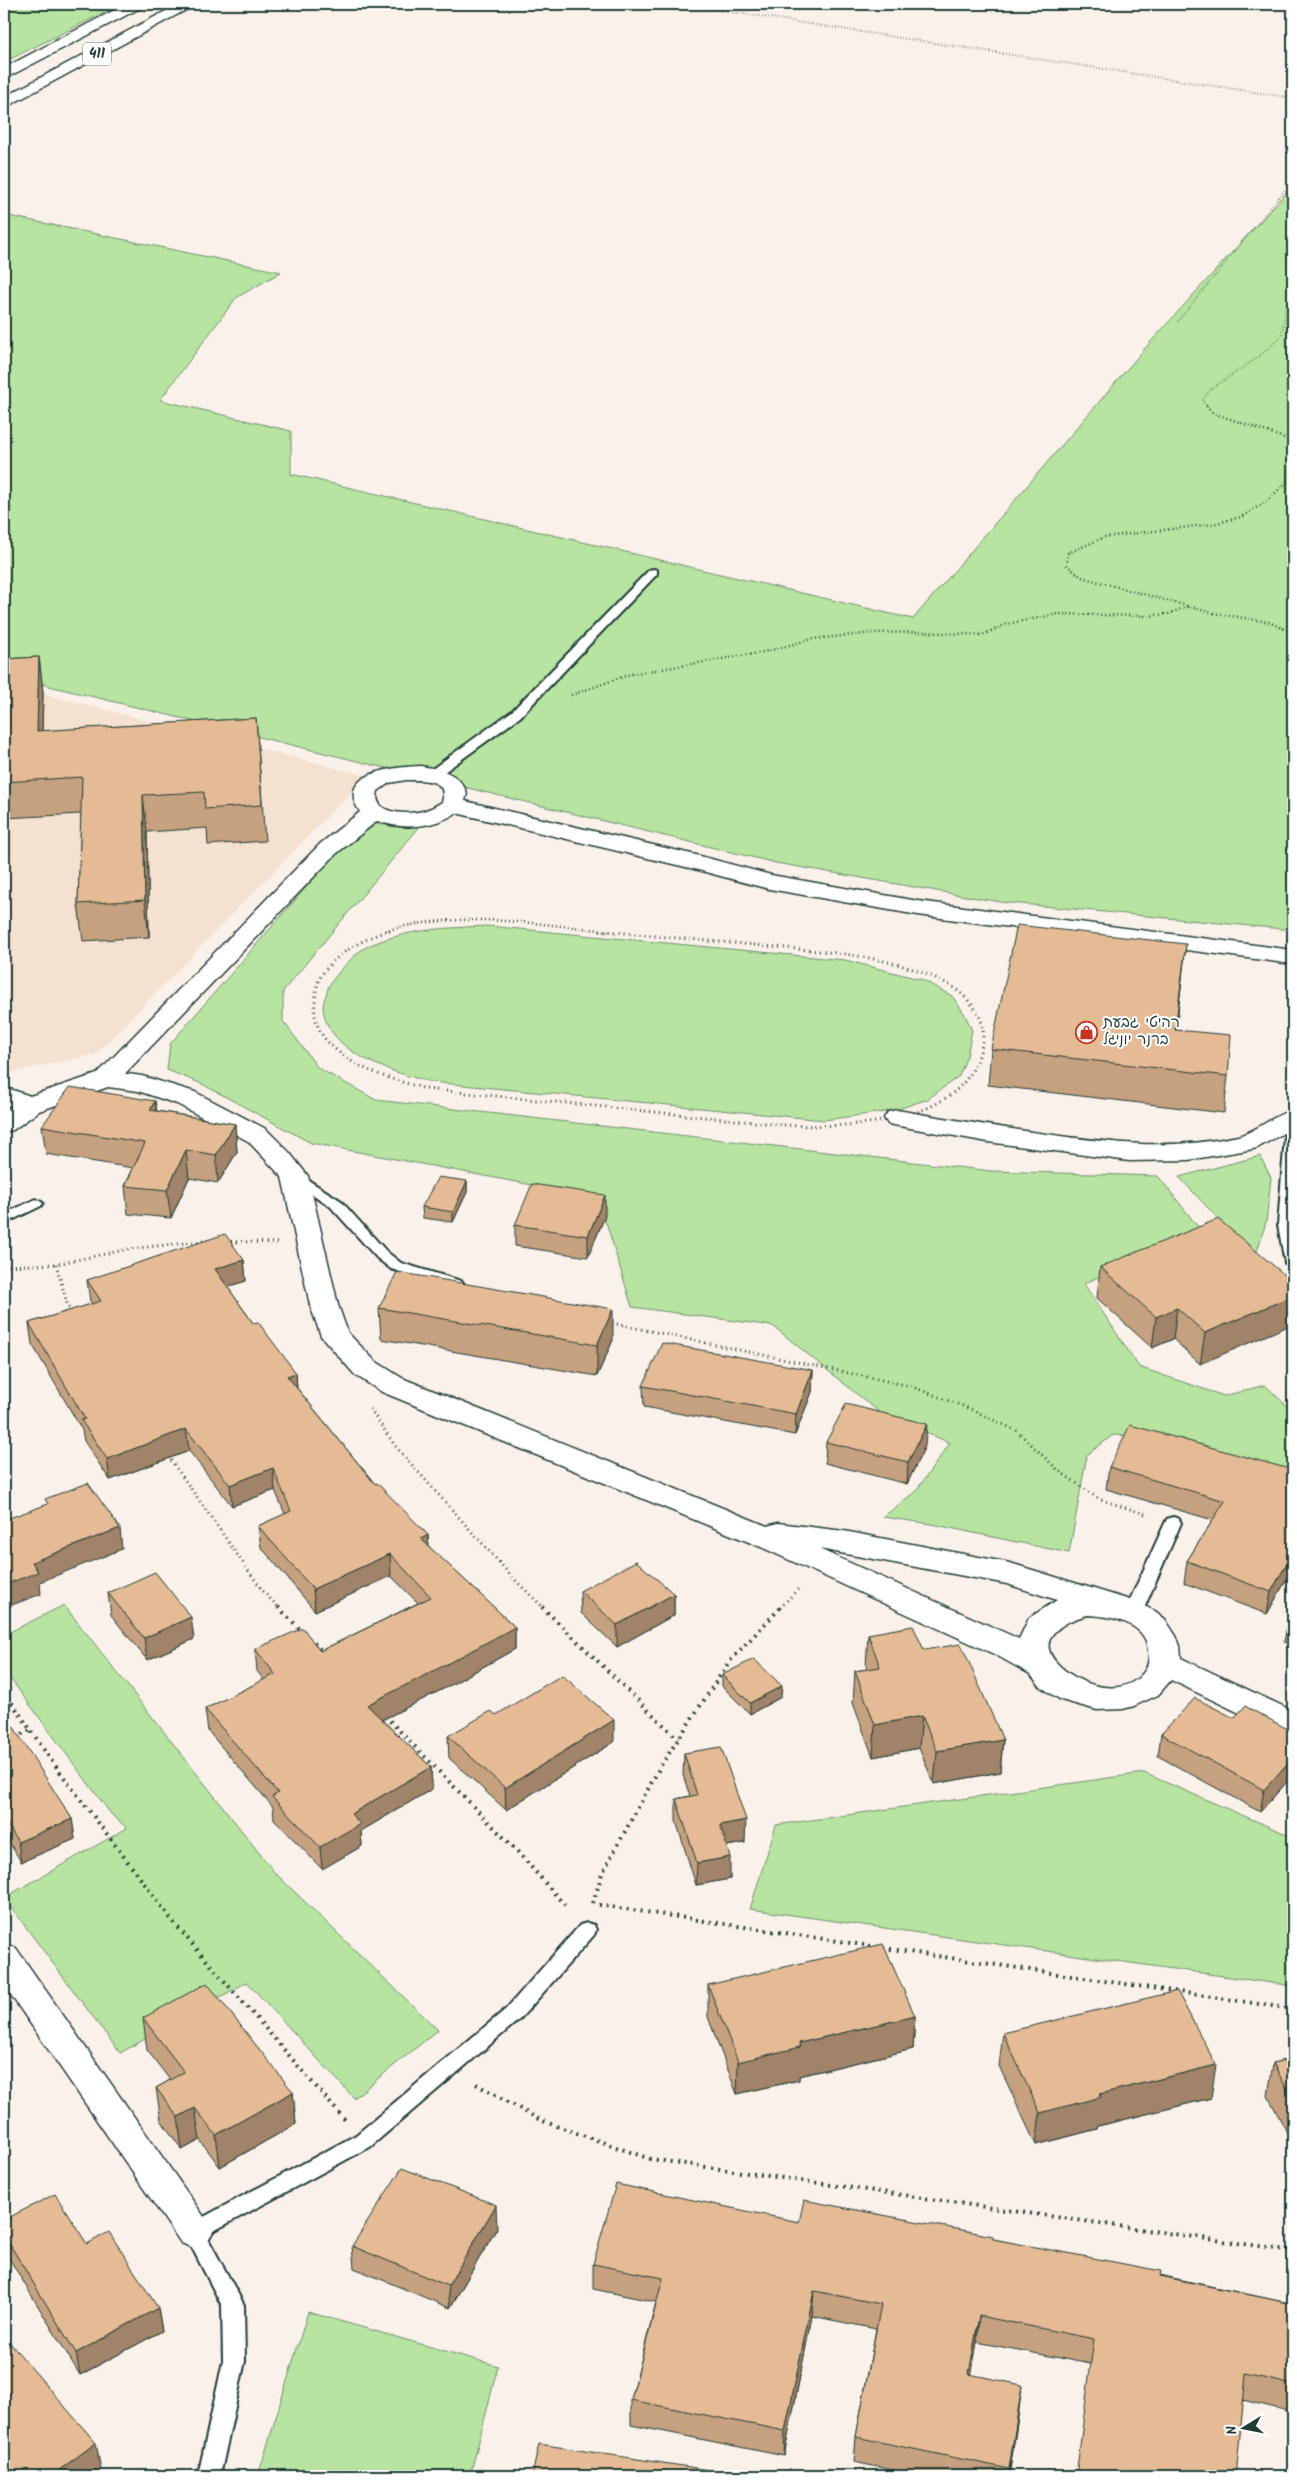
<svg xmlns="http://www.w3.org/2000/svg" width="1297" height="2480" font-family="Kalam,'Playpen Sans Hebrew',sans-serif">
  <style>
    .built { fill: #f4e1d0 }
    .green { fill: #b8e4a2; stroke: #6c906b }
    .lines { fill: none; stroke-linecap: round; stroke-linejoin: round }
    .lane-casing { stroke: #1f3d34; stroke-width: 4 }
    .street-casing { stroke: #1f3d34; stroke-width: 3 }
    .secondary-casing { stroke: #1f3d34; stroke-width: 3 }
    .primary-casing { stroke: #1f3d34; stroke-width: 3 }
    .path-far3 { stroke: #1f3d34; stroke-width: 2; stroke-dasharray: 0.5 2.5; stroke-linecap: butt }
    .path-far2 { stroke: #1f3d34; stroke-width: 2.5; stroke-dasharray: 1 3; stroke-linecap: butt }
    .path-far1 { stroke: #1f3d34; stroke-width: 3; stroke-dasharray: 1 4; stroke-linecap: butt }
    .path { stroke: #1f3d34; stroke-width: 4; stroke-dasharray: 2 5; stroke-linecap: butt }
    .lane { fill: #fff; fill-rule: evenodd }
    .street { fill: #fff; fill-rule: evenodd }
    .secondary { fill: #fff; fill-rule: evenodd }
    .primary { fill: #fff; fill-rule: evenodd }
    .wall { fill: #c5a180; stroke: #1f3d34 }
    .shaded-wall { fill: #a08368; stroke: #1f3d34 }
    .building { fill: #e5bb95; stroke: #1f3d34 }
    .labels { text-anchor: middle; dominant-baseline: central; stroke-width: 4; stroke-linejoin: round; paint-order: stroke }
    .shield { fill: #fff; stroke: #627771; stroke-width: 1 }
    .shield-label { font-size: 14px; font-weight: bold; fill: #1f3d34 }
    .poi-label { font-size: 15px; fill: #1f3d34; stroke: #fff; text-anchor: start }
  </style>
  <rect width="100%" height="100%" fill="#faf1ea"/>
  <filter id="ink" filterUnits="userSpaceOnUse"><feTurbulence type="fractalNoise" baseFrequency=".02" numOctaves="2"/><feDisplacementMap in="SourceGraphic" scale="10" xChannelSelector="R" yChannelSelector="G"/><feConvolveMatrix kernelMatrix="1 2 1 2 8 2 1 2 1" color-interpolation-filters="sRGB"/></filter>
  <g filter="url(#ink)">
    <path class="built" d="M 4,684 L 367,776 L 96,1054 L 13,1072 L 4,1069 Z"/>
    <path class="green" d="M 4,4 L 122,4 L 4,62 Z
      M 1293,185 L 1293,930 L 1000,902 L 776,863 L 4,675 L 4,215 L 281,272 L 236,298 L 160,400 L 291,431 L 291,474 L 913,619 L 1147,346 Z
      M 379,822 L 393,826 L 421,825 L 283,991 L 283,1021 L 318,1068 L 376,1100 L 991,1171 L 1158,1176 L 1203,1233 L 1151,1251 L 1084,1284 L 1139,1367 L 1224,1396 L 1265,1385 L 1293,1412 L 1293,1470 L 1242,1473 L 1184,1439 L 1113,1435 L 1087,1455 L 1069,1553 L 931,1524 L 883,1517 L 916,1491 L 950,1443 L 879,1412 L 773,1326 L 632,1307 L 607,1225 L 590,1196 L 311,1143 L 202,1084 L 167,1070 L 170,1044 L 334,855 Z
      M 488,926 L 845,960 L 923,980 L 952,996 L 964,1013 L 972,1030 L 967,1056 L 959,1076 L 928,1099 L 892,1111 L 824,1120 L 431,1082 C 395,1073 326,1054 323,1007 C 323,1001 327,994 328,988 C 332,978 356,952 366,947 C 405,929 446,928 488,926 Z
      M 1260,1156 L 1271,1178 L 1266,1222 L 1255,1258 L 1179,1177 Z
      M 64,1605 L 275,1873 L 438,2030 L 354,2098 L 247,1982 L 120,2053 L 4,1898 L 127,1828 L 111,1814 L 4,1670 L 4,1635 Z
      M 1144,1773 L 1293,1837 L 1293,1986 L 750,1909 L 776,1825 Z
      M 308,2312 L 498,2366 L 470,2476 L 258,2476 Z"/>
    <g class="lines">
      <defs>
        <path id="lane" d="M 653,569 L 657,570 L 657,574 L 520,717 L 436,778 L 428,778 L 426,775 L 428,772 L 512,711 L 649,570 Z
          M 1293,1119 L 1293,1268 L 1285,1263 L 1278,1225 L 1286,1123 Z
          M 295,1172 L 340,1200 L 387,1252 L 401,1263 L 461,1281 L 464,1284 L 461,1287 L 456,1289 L 391,1269 L 377,1258 L 330,1206 L 290,1179 L 288,1176 Z
          M 36,1199 L 43,1203 L 41,1206 L 4,1224 L 4,1214 Z
          M 1173,1517 L 1179,1519 L 1181,1523 L 1142,1613 L 1139,1617 L 1133,1619 L 1127,1617 L 1124,1613 L 1165,1523 L 1167,1519 Z
          M 587,1923 L 594,1925 L 596,1930 L 594,1935 L 520,2019 L 370,2147 L 206,2235 L 244,2305 L 245,2361 L 220,2476 L 198,2476 L 223,2361 L 222,2306 L 184,2232 L 187,2226 L 356,2135 L 506,2009 L 580,1925 Z"/>
        <path id="street" d="M 420,766 C 440,769 459,772 467,793 L 465,801 L 700,856 L 771,875 L 918,901 L 1293,950 L 1293,964 L 918,915 L 769,889 L 694,869 L 456,813 C 433,828 402,830 377,821 L 336,854 L 115,1084 L 106,1087 L 97,1084 L 93,1079 L 97,1074 L 320,844 L 360,812 C 334,773 394,767 420,766 ZM 406,780 C 422,780 449,778 442,802 C 436,806 430,809 423,811 C 408,815 371,815 378,791 L 389,783 Z
          M 4,1087 L 39,1099 L 43,1105 L 39,1111 L 30,1113 L 4,1104 Z
          M 897,1110 C 949,1119 1001,1128 1054,1135 C 1119,1144 1173,1150 1238,1136 C 1258,1131 1273,1115 1293,1110 L 1293,1128 L 1257,1148 L 1248,1150 L 1188,1160 L 1129,1161 L 988,1142 L 888,1124 L 884,1118 L 888,1112 Z
          M 4,1944 L 16,1948 L 207,2221 L 213,2232 L 207,2243 L 194,2248 L 181,2243 L 4,1985 Z"/>
        <path id="secondary" d="M 106,1071 L 142,1076 L 195,1092 L 266,1129 L 289,1152 L 308,1176 L 338,1305 L 348,1333 L 375,1361 L 402,1378 L 767,1526 L 778,1523 L 844,1531 L 1010,1563 L 1133,1601 L 1155,1611 L 1165,1619 L 1176,1636 L 1180,1646 L 1181,1658 L 1293,1711 L 1293,1737 L 1281,1733 L 1171,1680 L 1158,1695 L 1134,1706 L 1123,1709 L 1097,1710 L 1061,1700 L 1041,1687 L 1030,1674 L 996,1655 L 761,1547 L 382,1392 L 355,1375 L 321,1336 L 310,1305 L 282,1177 L 248,1141 L 177,1104 L 138,1091 L 108,1087 L 39,1111 L 13,1130 L 4,1132 L 4,1112 L 21,1099 ZM 819,1549 L 1007,1584 L 1057,1600 L 1029,1618 L 1019,1639 ZM 1088,1615 C 1110,1616 1146,1622 1148,1650 C 1149,1656 1149,1664 1146,1669 C 1125,1702 1076,1685 1056,1662 C 1034,1637 1066,1620 1088,1615 Z"/>
        <path id="primary" d="M 126,4 L 144,4 L 142,7 L 4,79 L 4,68 Z
          M 179,4 L 197,4 L 4,108 L 4,97 Z"/>
      </defs>
      <use href="#lane" class="lane-casing"/>
      <use href="#street" class="street-casing"/>
      <use href="#secondary" class="secondary-casing"/>
      <use href="#primary" class="primary-casing"/>
      <path class="path-far3" d="M 679,4 L 1293,98
        M 1178,321 L 1293,180
        M 1208,407 L 1202,401 L 1211,389 L 1257,358 L 1281,337 L 1287,304 L 1293,298"/>
      <path class="path-far2" d="M 1206,406 L 1213,413 L 1293,441
        M 1293,476 L 1266,502 L 1241,517 L 1213,524 L 1105,537 L 1068,553 L 1067,565 L 1081,577 L 1213,613 L 1269,622 L 1293,633
        M 571,695 L 631,674 L 764,652 L 812,639 L 873,633 L 924,632 L 982,635 L 1007,624 L 1058,614 L 1146,616 L 1168,614 L 1189,606
        M 385,931 C 458,910 536,924 610,931"/>
      <path class="path-far1" d="M 390,930 C 366,937 329,957 319,980 C 316,987 316,995 315,1003 C 313,1020 320,1036 333,1047 C 358,1071 394,1080 427,1089 L 783,1125 C 851,1128 973,1127 983,1037 C 986,1012 960,989 940,980 C 886,954 824,952 766,946 C 710,941 653,936 597,930
        M 226,1241 L 277,1243
        M 56,1264 L 68,1307 L 73,1314
        M 4,1266 L 56,1264 L 129,1249 L 212,1240
        M 612,1323 L 910,1386 L 968,1408 L 1017,1431 L 1059,1471 L 1099,1499 L 1148,1515
        M 370,1409 L 396,1447 L 515,1580 L 544,1608
        M 168,1456 L 262,1590 L 279,1608
        M 780,1608 L 800,1587"/>
      <path class="path" d="M 278,1607 L 302,1631
        M 542,1607 L 678,1739
        M 314,1643 L 323,1652
        M 4,1691 L 51,1760 L 174,1923 L 345,2120
        M 385,1716 L 518,1852 L 568,1909
        M 15,1737 L 31,1730
        M 593,1903 L 602,1874 L 660,1767 L 729,1662 L 781,1607
        M 599,1905 L 877,1947
        M 883,1948 L 1293,2009
        M 476,2084 L 540,2120 L 650,2159 L 1293,2251"/>
      <use href="#lane" class="lane"/>
      <use href="#street" class="street"/>
      <use href="#secondary" class="secondary"/>
      <use href="#primary" class="primary"/>
    </g>
    <path class="wall" d="M 39,657 L 43,692 L 42,731 L 256,718 L 265,841 L 208,845 L 207,828 L 147,832 L 149,937 L 83,941 L 78,904 L 81,814 L 4,818 L 4,659 Z
      M 1182,979 L 1176,1030 L 1228,1076 L 1224,1113 L 988,1085 L 991,1049 Z
      M 155,1101 L 157,1111 L 235,1124 L 237,1152 L 218,1183 L 189,1178 L 171,1218 L 128,1214 L 125,1186 L 133,1168 L 46,1154 L 42,1126 Z
      M 467,1181 L 467,1192 L 453,1222 L 423,1218 L 422,1207 Z
      M 605,1216 L 588,1257 L 515,1246 L 515,1225 Z
      M 244,1260 L 246,1281 L 227,1286 L 253,1323 L 296,1373 L 297,1388 L 375,1484 L 428,1535 L 429,1547 L 515,1627 L 515,1649 L 447,1687 L 382,1720 L 431,1767 L 432,1789 L 361,1831 L 362,1846 L 322,1869 L 274,1819 L 273,1807 L 208,1731 L 205,1709 L 264,1680 L 257,1671 L 255,1649 L 320,1651 L 418,1603 L 391,1576 L 315,1611 L 261,1547 L 258,1526 L 285,1514 L 275,1490 L 232,1506 L 189,1451 L 110,1480 L 84,1441 L 82,1430 L 32,1344 L 29,1323 L 92,1304 L 90,1301 L 87,1280 Z
      M 1100,1267 L 1293,1282 L 1200,1364 L 1173,1339 L 1152,1348 L 1097,1298 Z
      M 379,1308 L 613,1340 L 597,1376 L 381,1339 Z
      M 813,1370 L 812,1392 L 795,1435 L 644,1407 L 643,1386 Z
      M 826,1442 L 925,1446 L 907,1484 L 825,1463 Z
      M 1109,1467 L 1293,1470 L 1293,1568 L 1267,1614 L 1184,1583 L 1187,1561 L 1213,1520 L 1106,1489 Z
      M 580,1591 L 674,1594 L 674,1615 L 617,1647 L 581,1613 Z
      M 108,1593 L 194,1639 L 147,1660 L 111,1615 Z
      M 1293,1610 L 1293,1646 L 1284,1642 L 1288,1620 Z
      M 868,1634 L 924,1650 L 1003,1740 L 1000,1772 L 934,1784 L 919,1748 L 873,1757 L 853,1703 L 855,1671 L 867,1669 L 866,1666 Z
      M 722,1675 L 781,1697 L 750,1714 L 722,1686 Z
      M 4,1718 L 72,1819 L 75,1839 L 21,1862 L 4,1833 Z
      M 1234,1718 L 1293,1732 L 1293,1775 L 1260,1812 L 1158,1756 L 1161,1734 Z
      M 448,1736 L 614,1742 L 506,1810 L 449,1758 Z
      M 684,1753 L 745,1843 L 727,1846 L 730,1879 L 696,1885 L 676,1821 L 676,1799 L 690,1796 L 683,1775 Z
      M 708,1985 L 915,2016 L 913,2049 L 799,2076 L 799,2080 L 737,2094 L 708,2017 Z
      M 143,2018 L 293,2092 L 296,2124 L 220,2167 L 200,2140 L 182,2150 L 161,2120 L 156,2088 L 170,2080 L 147,2050 Z
      M 1003,2033 L 1211,2098 L 1098,2126 L 1097,2129 L 1036,2145 L 999,2066 Z
      M 1293,2058 L 1293,2144 L 1268,2096 L 1273,2063 Z
      M 4,2220 L 87,2244 L 158,2308 L 162,2331 L 80,2375 L 4,2250 Z
      M 799,2222 L 993,2239 L 1293,2304 L 1293,2412 L 1091,2364 L 977,2342 L 971,2374 L 1019,2410 L 1009,2476 L 921,2476 L 854,2462 L 856,2437 L 876,2329 L 812,2316 L 784,2456 L 631,2425 L 631,2400 L 656,2302 L 593,2289 L 593,2264 Z
      M 497,2228 L 450,2308 L 354,2268 L 352,2246 Z"/>
    <path class="shaded-wall" d="M 39,657 L 43,692 L 41,767 L 37,731 Z
      M 143,795 L 147,832 L 149,937 L 145,900 Z
      M 1186,944 L 1182,979 L 1171,1066 L 1175,1030 Z
      M 155,1101 L 159,1129 L 150,1110 Z
      M 235,1124 L 237,1152 L 218,1183 L 216,1155 Z
      M 186,1150 L 189,1178 L 171,1218 L 167,1190 Z
      M 467,1181 L 467,1192 L 453,1222 L 453,1212 Z
      M 605,1195 L 605,1216 L 588,1257 L 588,1236 Z
      M 244,1260 L 246,1281 L 217,1290 L 215,1269 Z
      M 1293,1296 L 1293,1324 L 1200,1364 L 1205,1333 Z
      M 1177,1308 L 1173,1339 L 1152,1348 L 1156,1317 Z
      M 613,1309 L 613,1340 L 597,1376 L 597,1345 Z
      M 813,1370 L 812,1392 L 795,1435 L 796,1414 Z
      M 296,1373 L 297,1394 L 287,1376 Z
      M 927,1424 L 925,1446 L 907,1484 L 908,1462 Z
      M 186,1429 L 189,1451 L 110,1480 L 107,1459 Z
      M 273,1468 L 275,1490 L 232,1506 L 230,1485 Z
      M 120,1528 L 122,1549 L 40,1582 L 41,1594 L 4,1608 L 4,1585 L 32,1562 Z
      M 428,1535 L 430,1557 L 421,1539 Z
      M 1293,1552 L 1293,1568 L 1267,1614 L 1271,1592 Z
      M 390,1554 L 391,1576 L 315,1611 L 313,1589 Z
      M 674,1594 L 674,1615 L 617,1647 L 617,1625 Z
      M 191,1617 L 194,1639 L 147,1660 L 144,1638 Z
      M 515,1627 L 515,1649 L 447,1687 L 368,1727 L 367,1705 Z
      M 782,1686 L 781,1697 L 750,1714 L 750,1703 Z
      M 922,1716 L 919,1748 L 873,1757 L 875,1725 Z
      M 614,1720 L 614,1742 L 506,1810 L 505,1788 Z
      M 1003,1740 L 1000,1772 L 934,1784 L 937,1751 Z
      M 1293,1757 L 1293,1775 L 1260,1812 L 1264,1790 Z
      M 431,1767 L 432,1789 L 361,1831 L 362,1846 L 322,1869 L 320,1847 L 351,1814 Z
      M 72,1819 L 75,1839 L 21,1862 L 18,1842 Z
      M 746,1820 L 745,1843 L 719,1847 L 720,1825 Z
      M 730,1857 L 730,1879 L 696,1885 L 697,1863 Z
      M 915,2016 L 913,2049 L 799,2076 L 799,2080 L 737,2094 L 738,2062 L 799,2043 Z
      M 1216,2065 L 1211,2098 L 1098,2126 L 1097,2129 L 1036,2145 L 1040,2113 L 1100,2094 Z
      M 293,2092 L 296,2124 L 220,2167 L 216,2135 Z
      M 195,2108 L 200,2140 L 182,2150 L 178,2117 Z
      M 496,2205 L 497,2228 L 450,2308 L 448,2286 Z
      M 814,2291 L 812,2316 L 784,2456 L 785,2431 Z
      M 158,2308 L 162,2331 L 80,2375 L 76,2353 Z
      M 979,2316 L 977,2342 L 967,2400 L 969,2374 Z
      M 1022,2385 L 1019,2410 L 1009,2476 L 1008,2476 Z
      M 96,2443 L 101,2470 L 93,2476 L 51,2476 Z"/>
    <path class="building" d="M 39,657 L 37,731 L 256,718 L 262,805 L 205,809 L 204,792 L 143,795 L 145,900 L 78,904 L 82,777 L 4,782 L 4,659 Z
      M 1017,925 L 1186,944 L 1175,1030 L 1231,1035 L 1228,1076 L 991,1049 Z
      M 70,1087 L 155,1101 L 150,1110 L 235,1124 L 216,1155 L 186,1150 L 167,1190 L 125,1186 L 145,1143 L 42,1126 Z
      M 438,1177 L 467,1181 L 453,1212 L 422,1207 Z
      M 532,1184 L 605,1195 L 588,1236 L 515,1225 Z
      M 1218,1219 L 1293,1282 L 1293,1296 L 1205,1333 L 1177,1308 L 1156,1317 L 1100,1267 Z
      M 225,1234 L 244,1260 L 215,1269 L 253,1323 L 258,1322 L 296,1373 L 287,1376 L 375,1484 L 377,1483 L 428,1535 L 421,1539 L 515,1627 L 445,1665 L 367,1705 L 431,1767 L 351,1814 L 360,1824 L 320,1847 L 272,1797 L 278,1793 L 205,1709 L 275,1674 L 255,1649 L 303,1628 L 320,1651 L 431,1597 L 390,1554 L 313,1589 L 258,1526 L 291,1511 L 273,1468 L 230,1485 L 186,1429 L 107,1459 L 81,1420 L 85,1419 L 29,1323 L 101,1301 L 87,1280 Z
      M 397,1272 L 613,1309 L 597,1345 L 379,1308 Z
      M 662,1343 L 813,1370 L 796,1414 L 643,1386 Z
      M 846,1404 L 927,1424 L 908,1462 L 826,1442 Z
      M 1130,1425 L 1293,1470 L 1293,1552 L 1271,1592 L 1187,1561 L 1225,1501 L 1109,1467 Z
      M 88,1483 L 120,1528 L 32,1562 L 38,1572 L 4,1585 L 4,1520 L 48,1504 L 45,1499 Z
      M 636,1561 L 674,1594 L 617,1625 L 580,1591 Z
      M 155,1572 L 191,1617 L 144,1638 L 108,1593 Z
      M 1293,1610 L 1293,1622 L 1288,1620 Z
      M 913,1626 L 924,1650 L 961,1644 L 1003,1740 L 937,1751 L 922,1716 L 875,1725 L 855,1671 L 880,1667 L 868,1634 Z
      M 754,1659 L 782,1686 L 750,1703 L 722,1675 Z
      M 562,1675 L 614,1720 L 505,1788 L 448,1736 L 491,1711 L 496,1715 Z
      M 1195,1698 L 1234,1718 L 1245,1706 L 1293,1732 L 1293,1757 L 1264,1790 L 1161,1734 Z
      M 4,1718 L 10,1727 L 13,1726 L 72,1819 L 18,1842 L 4,1818 Z
      M 721,1747 L 746,1820 L 720,1825 L 730,1857 L 697,1863 L 676,1799 L 697,1795 L 684,1753 Z
      M 883,1944 L 915,2016 L 799,2043 L 800,2047 L 738,2062 L 708,1985 Z
      M 207,1983 L 293,2092 L 216,2135 L 195,2108 L 178,2117 L 156,2088 L 184,2072 L 143,2018 Z
      M 1177,1991 L 1216,2065 L 1100,2094 L 1101,2097 L 1040,2113 L 1003,2033 Z
      M 1293,2058 L 1293,2100 L 1273,2063 Z
      M 402,2168 L 496,2205 L 448,2286 L 352,2246 Z
      M 616,2184 L 799,2222 L 804,2200 L 993,2236 L 993,2239 L 1161,2271 L 1160,2276 L 1293,2304 L 1293,2385 L 1246,2374 L 1236,2476 L 1076,2476 L 1094,2339 L 979,2316 L 969,2374 L 1022,2385 L 1009,2469 L 856,2437 L 881,2304 L 814,2291 L 785,2431 L 631,2400 L 663,2278 L 593,2264 Z
      M 55,2194 L 87,2244 L 109,2232 L 158,2308 L 76,2353 L 4,2235 L 4,2220 Z
      M 4,2336 L 96,2443 L 51,2476 L 4,2476 Z
      M 539,2444 L 735,2474 L 747,2476 L 532,2476 Z"/>
  </g>
  <defs>
    <symbol id="shop-ring" viewBox="-11 -11 22 22"><circle r="9.5" fill="#fff" stroke="#c8321e" stroke-width="1.5"/><path d="M-5-2.5h2.3a2.7 3.5 0 0 1 5.4 0H5L5.5 6h-11ZM-1.5-2.5h3a1.5 2.3 0 0 0-3 0Z" fill="#c8321e"/></symbol>
  </defs>
  <g fill-rule="evenodd">
    <use href="#shop-ring" x="1074" y="1020" width="25" height="25"/>
  </g>
  <g class="labels">
    <rect class="shield" x="83" y="42.5" width="28" height="23" rx="4"/>
    <g class="shield-label">
      <text x="97" y="54">411</text>
    </g>
    <g class="poi-label">
      <text x="1103" y="1023">רהיטי גבעת<tspan x="1103" dy="17">ברנר יוניגל</tspan></text>
    </g>
  </g>
  <rect width="1297" height="2480" fill="none" stroke="#fff" stroke-width="20"/>
  <rect x="10" y="10" width="1277" height="2460" fill="none" stroke="#1f3d34" stroke-width="2" filter="url(#ink)"/>
  <g transform="translate(1244 2428) rotate(260)" stroke="#ffffff" stroke-width="4" paint-order="stroke">
  <path d="M0-4L9 19L0 12L-9 19Z" fill="#1f3d34"/>
  <text y="-8" font-size="14" font-weight="bold" text-anchor="middle" fill="#1f3d34">N</text>
  </g>
</svg>
